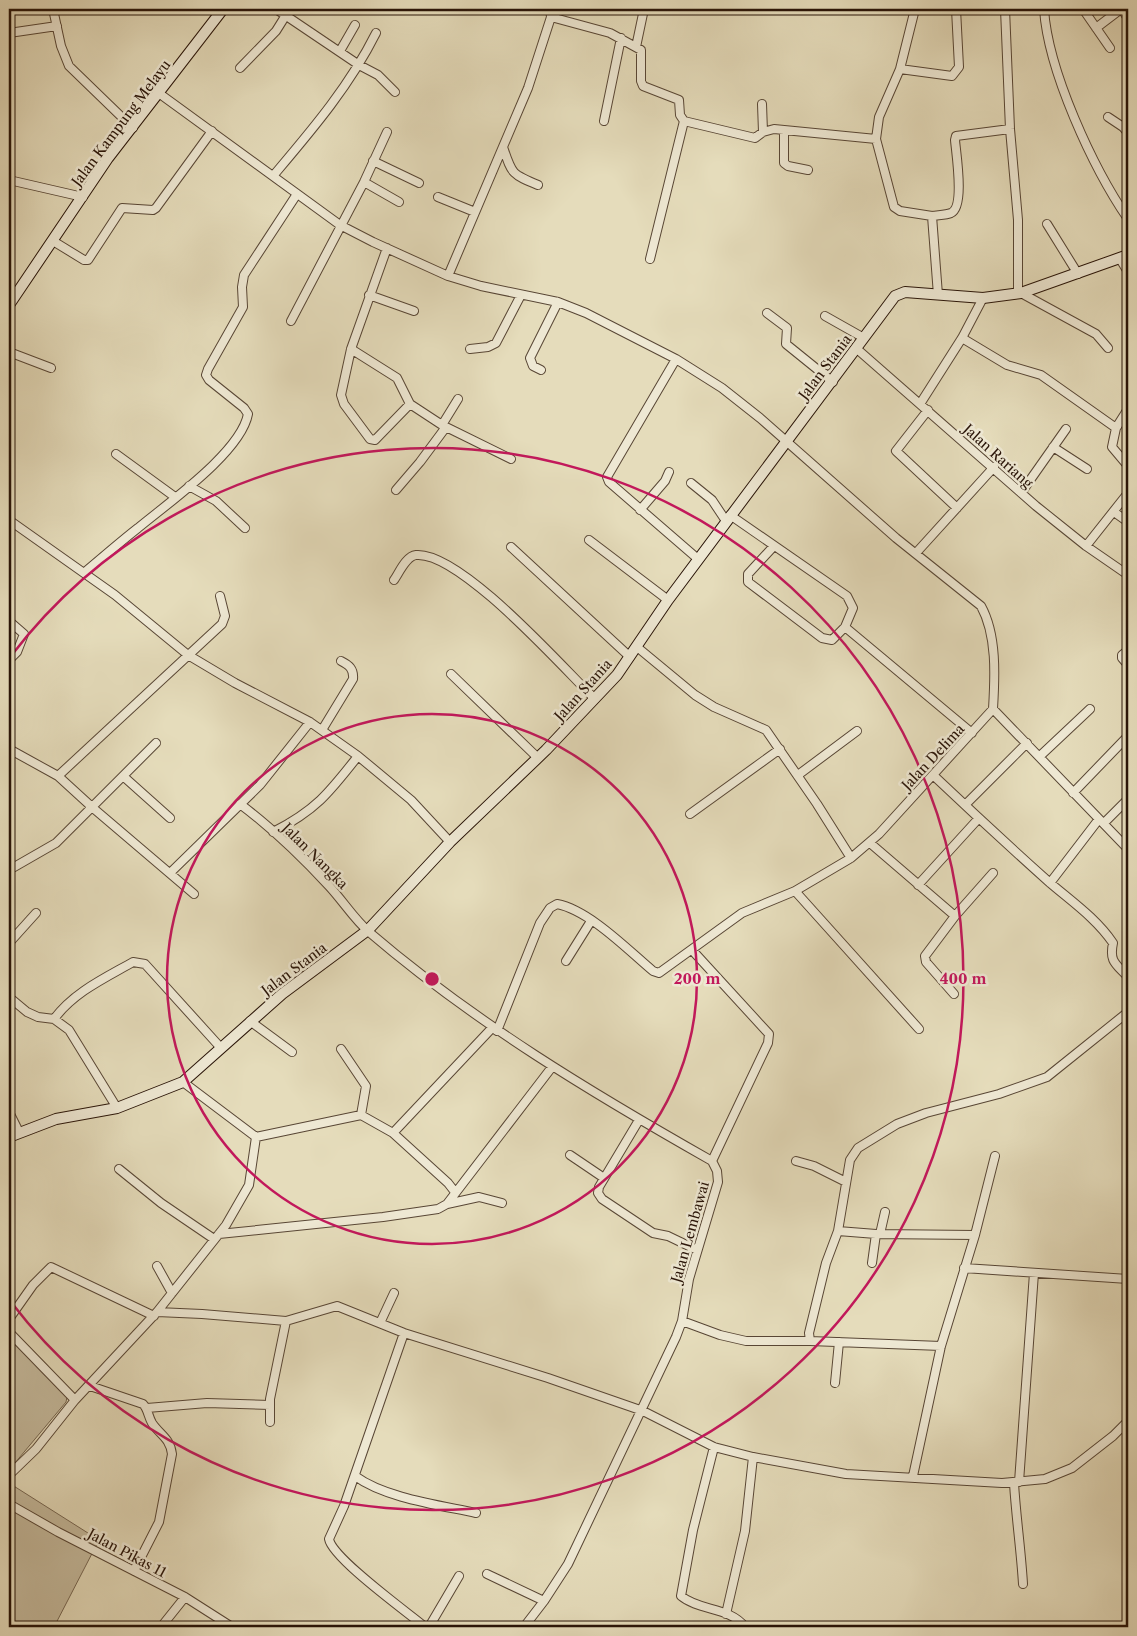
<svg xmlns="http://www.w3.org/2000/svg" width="1137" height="1636" font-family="'Libre Caslon Text',serif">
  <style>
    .green { fill: #c5ba9d; stroke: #776752 }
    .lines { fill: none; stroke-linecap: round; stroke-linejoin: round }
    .street-casing { stroke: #584635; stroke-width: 10 }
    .secondary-casing { stroke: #291408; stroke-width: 12 }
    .street { stroke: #eee8d3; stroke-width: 8 }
    .secondary { stroke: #eee8d3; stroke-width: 10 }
    .ring { fill: none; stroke: #c2185b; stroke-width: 2.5 }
    .labels { text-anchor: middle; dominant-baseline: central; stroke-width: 5; stroke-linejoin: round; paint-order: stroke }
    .street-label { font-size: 14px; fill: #291408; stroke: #eee8d3 }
    .centre { fill: #c2185b; stroke: #eee8d3; stroke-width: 2.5 }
    .ring-label { font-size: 15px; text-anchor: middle; font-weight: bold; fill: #c2185b; stroke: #eee8d3; stroke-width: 5; stroke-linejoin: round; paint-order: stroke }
  </style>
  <rect width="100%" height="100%" fill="#e5dcbb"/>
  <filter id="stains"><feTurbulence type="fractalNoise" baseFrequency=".004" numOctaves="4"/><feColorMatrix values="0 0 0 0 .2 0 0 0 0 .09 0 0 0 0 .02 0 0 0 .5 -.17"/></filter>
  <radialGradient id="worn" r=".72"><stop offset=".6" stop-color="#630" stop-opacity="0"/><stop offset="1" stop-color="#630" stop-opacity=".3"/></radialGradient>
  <path class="green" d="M 9,1334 L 67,1397 L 66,1402 L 9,1470 Z
    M 9,1483 L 99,1540 L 54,1627 L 9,1627 Z"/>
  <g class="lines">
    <defs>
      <path id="street" d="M 53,9 L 61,46 L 69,66 L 133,128
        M 276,9 L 359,65 L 378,75 L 395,92
        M 915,9 L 900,69 L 879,117 L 876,139 L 894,207 L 900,211 L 932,216 L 938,295
        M 1005,9 L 1010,129 L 1018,220 L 1018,293
        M 1044,9 C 1048,71 1093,168 1128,219
        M 1083,9 L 1110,48
        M 1122,9 L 1128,19
        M 551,17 L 610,33 L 641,50 L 641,81 L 643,86 L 679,100 L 680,115 L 684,121 L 755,138 L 763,132 L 774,129 L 876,139
        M 1096,28 L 1121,9
        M 9,33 L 57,26
        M 636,47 L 644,9
        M 340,51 L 355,25
        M 240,68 L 276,31 L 286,15
        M 900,69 L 952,76 L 959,67 L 956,9
        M 160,94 L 340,225 L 373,242 L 448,276 L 481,286 L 558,302 L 586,313 L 676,359 L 722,388 L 760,418 L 896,538 L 981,606 C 997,635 995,676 993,709 L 879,834 L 851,858 L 817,804 L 766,730 L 714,707 L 695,695 L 637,647
        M 762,104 L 763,132
        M 1108,117 L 1123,127 L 1128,133
        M 604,121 L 621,38
        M 784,130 L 784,163 L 788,166 L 808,170
        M 503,147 C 512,174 511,174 538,185
        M 373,161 L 419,183
        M 273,176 C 311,131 349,87 376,33
        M 9,180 L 83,197
        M 364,182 L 399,202
        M 438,197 L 475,212
        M 932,216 C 938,215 946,215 951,213 C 965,207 956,153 955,140 L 956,136 L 1010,129
        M 1047,224 L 1078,274
        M 53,241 L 84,260 L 88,260 L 122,208 L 153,210 L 156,208 L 212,131
        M 650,259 L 684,121
        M 1120,259 L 1128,272
        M 448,276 L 528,88 L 551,17 L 550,9
        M 1021,293 L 1096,334 L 1108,348
        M 369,295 L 414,311
        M 767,313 L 787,328 L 786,344 L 833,382
        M 825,316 L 864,338
        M 291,321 L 364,182 L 387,132
        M 962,338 L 1007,365 L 1041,375 L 1116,428
        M 351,349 L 397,378 L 410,404 L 375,440 L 370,439 L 344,404 L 341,395 L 351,349 L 387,248
        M 470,349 L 488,347 L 496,343 L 521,295
        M 857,349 L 1036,506 L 1086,546 L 1128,575
        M 9,352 L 51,368
        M 676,359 L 607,477 L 609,482 L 698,559
        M 541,370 L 533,366 L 530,358 L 558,302
        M 410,404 L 442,425 L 511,459
        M 920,404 L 962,338 L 983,298
        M 1128,409 L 1116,428 L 1112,447 L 1128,466
        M 928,410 L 896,451 L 957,508
        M 442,425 L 458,399
        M 1053,447 L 1087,469
        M 116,454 L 175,497
        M 691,483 L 712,500 L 726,521
        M 189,486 L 216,501 L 245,528
        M 396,490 L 420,462 L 446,427
        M 1021,493 L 1066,429
        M 640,510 L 665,481 L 669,472
        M 1114,512 L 1128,522
        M 730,515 L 847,596 L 853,608 L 845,627 L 972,733
        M 9,520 L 115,595 L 188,655 L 235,683 L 310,722 L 358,756 L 411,800 L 450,842
        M 589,540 L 668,600
        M 1086,546 L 1128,493
        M 511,547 L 630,657
        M 773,547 L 748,574 L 748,582 L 822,638 L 832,640 L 845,627
        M 916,553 L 994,467
        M 85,572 C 103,557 120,542 138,528 C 168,503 241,452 248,414 L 244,408 L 209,380 L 206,375 L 208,369 L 243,307 L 242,287 L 244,275 L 297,194
        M 394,580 C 399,573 406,556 416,555 C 460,551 563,668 595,699
        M 9,621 L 24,634 L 17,652 L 9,660
        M 1128,650 L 1122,655 L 1122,658 L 1128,665
        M 451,674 L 538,758
        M 993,709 L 1128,849
        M 322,730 L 353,679 C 354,669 349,665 341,661
        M 9,749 L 58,776 L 93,808 L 194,894
        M 1040,756 L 1090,709
        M 798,775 L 857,731
        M 933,775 C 971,811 1010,847 1049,882 C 1071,901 1096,918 1113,943 C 1109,962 1116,964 1128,977
        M 58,776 L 222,624 L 225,616 L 220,596
        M 123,776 L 170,818
        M 1073,793 L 1128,736
        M 240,804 C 272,828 302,857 329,886 C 343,901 354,919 369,932 C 474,1022 592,1093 712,1161 L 717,1171 L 718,1182 L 689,1279 L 682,1321 L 676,1337 L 568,1564 L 544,1601 L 524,1627
        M 965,805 L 1027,743
        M 690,814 L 780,749
        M 1104,823 L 1128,799
        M 273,832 C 316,810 329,793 358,756
        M 870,843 L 955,916 L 925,956 L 926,962 L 954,994
        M 9,870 L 56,843 L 156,743
        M 170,873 L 260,785 L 310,722
        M 1050,883 L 1099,819
        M 918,885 L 979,818
        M 795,891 L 919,1029
        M 955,916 L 993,873
        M 9,943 L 36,913
        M 692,950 L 769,1034 L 768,1043 L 712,1161
        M 566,961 L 591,921
        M 9,997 L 27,1012 L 38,1017 L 54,1019 L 69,1030 L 117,1108
        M 54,1019 C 74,992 105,978 133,962 L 145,964 L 221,1048
        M 250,1021 L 292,1052
        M 497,1031 L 540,923 L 550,908 L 557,904 C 589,910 628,950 653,971 L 659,973 L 742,913 L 795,891 L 851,858
        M 341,1049 L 366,1086 L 361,1115
        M 9,1112 L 19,1132
        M 639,1120 L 599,1187 L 598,1193 L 602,1199 L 653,1233 L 668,1236 L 697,1250
        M 393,1133 L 492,1028
        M 256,1137 L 361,1115 L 393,1133 L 448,1183 L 455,1192
        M 570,1155 L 604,1178
        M 796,1161 L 814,1166 L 846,1182
        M 119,1169 L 161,1203 L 214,1239
        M 447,1204 L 479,1197 L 502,1203
        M 838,1231 L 876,1234 L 975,1235
        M 219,1234 L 383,1217 L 438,1209 L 447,1204 L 552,1067
        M 880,1234 L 885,1212
        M 872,1263 L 876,1234
        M 157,1266 L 172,1293
        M 964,1268 L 1128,1279
        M 157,1312 L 202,1314 L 286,1321 L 337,1306 L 404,1333 L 548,1378 L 643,1411 L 714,1447 L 753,1457 L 846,1474 L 1002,1483 L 1045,1479 L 1072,1468 L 1113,1436 L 1128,1421
        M 9,1319 L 33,1285 L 51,1267 L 154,1316
        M 682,1321 L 720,1335 L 746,1341 L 810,1341 L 941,1346
        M 380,1323 L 394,1293
        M 9,1332 L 75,1400
        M 404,1333 L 344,1506 L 329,1539 C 332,1558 407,1612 425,1627
        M 810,1341 L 809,1333 L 826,1263 L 838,1231 L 850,1160 L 858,1148 L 897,1124 L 926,1113 L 999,1094 L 1047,1077 L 1128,1012
        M 835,1383 L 839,1342
        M 90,1386 L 143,1404 C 148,1409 148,1416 152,1423 C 160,1435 170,1438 172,1454 L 159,1522 L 134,1571
        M 147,1408 L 207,1403 L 270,1405
        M 270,1422 L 270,1399 L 286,1321
        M 714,1447 L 693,1530 L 681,1596 C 699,1611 730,1607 745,1627
        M 9,1475 L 36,1449 L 75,1400 L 157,1312 L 226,1225 L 249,1185 L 256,1137 L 183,1082
        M 355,1476 C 385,1498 439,1505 476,1513
        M 913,1476 L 941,1346 L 975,1235 L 995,1156
        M 1019,1482 L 1034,1273
        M 1014,1483 C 1016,1517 1021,1550 1023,1584
        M 9,1504 L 58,1532 L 185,1597 L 232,1627
        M 487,1574 L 544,1601
        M 726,1614 L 745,1531 L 753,1457
        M 161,1627 L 185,1597
        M 429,1627 L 459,1576"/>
      <path id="secondary" d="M 9,305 L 108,158 L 223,9
        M 9,1137 L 56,1119 L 117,1108 L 183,1082 L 282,994 L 368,930 L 450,842 L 546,750 L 617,675 L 668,600 L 895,296 L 905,292 L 983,298 L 1021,293 L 1128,255"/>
    </defs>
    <use href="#street" class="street-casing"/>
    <use href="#secondary" class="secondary-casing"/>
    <use href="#street" class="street"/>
    <use href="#secondary" class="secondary"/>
  </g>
  <g class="ring">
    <circle cx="432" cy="979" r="265"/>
    <path d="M11 656A531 531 0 1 1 11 1302"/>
  </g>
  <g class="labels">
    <g class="street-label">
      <text transform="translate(121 123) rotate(-53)">Jalan Kampung Melayu</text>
      <text transform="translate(825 367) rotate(-53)">Jalan Stania</text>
      <text transform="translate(998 456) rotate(42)">Jalan Rariang</text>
      <text transform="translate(583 690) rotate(-48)">Jalan Stania</text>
      <text transform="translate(933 757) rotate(-47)">Jalan Delima</text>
      <text transform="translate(315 856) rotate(45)">Jalan Nangka</text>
      <text transform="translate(294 969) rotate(-37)">Jalan Stania</text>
      <text transform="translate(690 1232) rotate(-74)">Jalan Lembawai</text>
      <text transform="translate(127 1553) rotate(28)">Jalan Pikas 11</text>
    </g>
  </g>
  <circle cx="432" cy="979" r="8" class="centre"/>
  <g class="ring-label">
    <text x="697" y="984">200 m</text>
    <text x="963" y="984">400 m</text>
  </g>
  <rect width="1137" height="1636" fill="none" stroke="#e5dcbb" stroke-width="30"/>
  <rect x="10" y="10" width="1117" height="1616" fill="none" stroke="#291408" stroke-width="2.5"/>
  <rect x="15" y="15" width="1107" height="1606" fill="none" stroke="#291408"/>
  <rect width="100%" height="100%" filter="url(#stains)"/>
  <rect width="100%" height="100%" fill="url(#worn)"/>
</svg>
